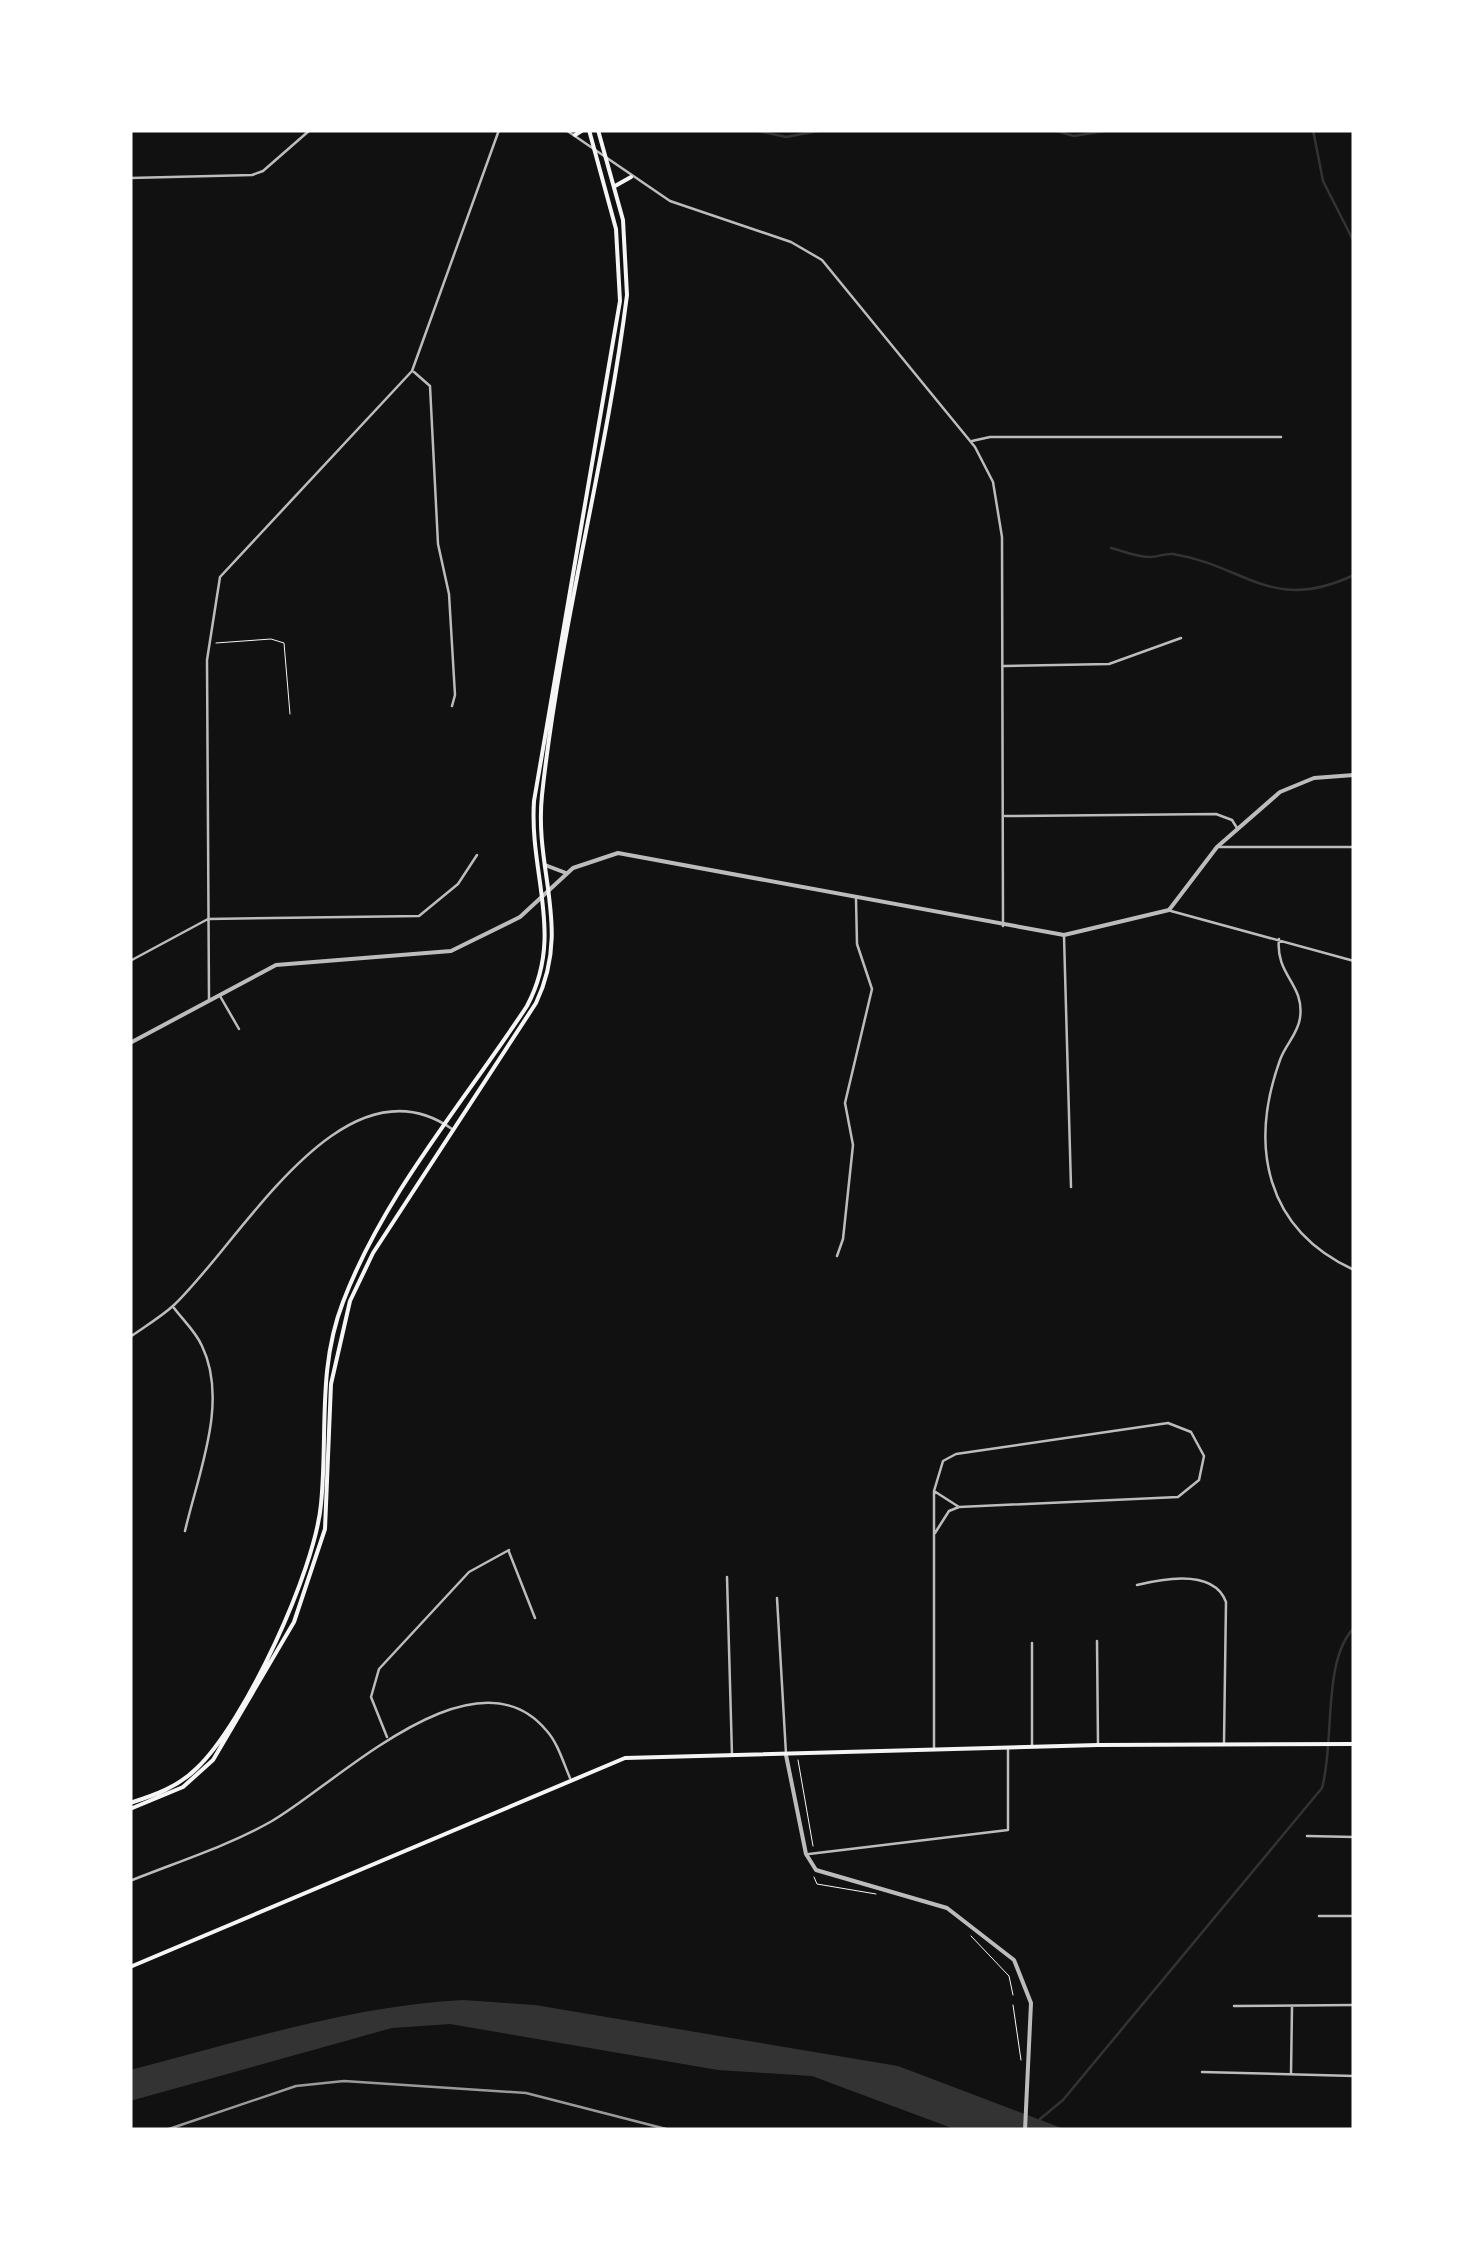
<svg xmlns="http://www.w3.org/2000/svg" width="1484" height="2260" font-family="Overpass,sans-serif">
  <style>
    .water { fill: #333 }
    .lines { fill: none; stroke-linecap: round; stroke-linejoin: round }
    .stream { stroke: #333; stroke-width: 2.5 }
    .path { stroke: #f5f5f5; stroke-width: 1 }
    .pedestrian { stroke: #bcbcbc; stroke-width: 2.5 }
    .minor { stroke: #bcbcbc; stroke-width: 2.5 }
    .tertiary { stroke: #bcbcbc; stroke-width: 4 }
    .secondary { stroke: #f5f5f5; stroke-width: 4 }
    .primary { stroke: #f5f5f5; stroke-width: 4 }
    .rail { stroke: #9a9a9a; stroke-width: 2.5 }
  </style>
  <rect width="100%" height="100%" fill="#111"/>
  <path class="water" d="M 463,2000 L 535,2005 L 898,2066 L 1067,2130 L 957,2130 L 812,2076 L 718,2070 L 450,2024 L 392,2028 L 130,2101 L 130,2070 C 240,2042 349,2006 463,2000 Z"/>
  <g class="lines">
    <path class="stream" d="M 754,130 L 786,137 L 823,130
      M 1053,130 L 1074,136 L 1110,130
      M 1313,130 L 1323,181 L 1354,242
      M 1111,548 C 1123,551 1137,557 1150,557 C 1158,557 1165,553 1173,554 C 1247,566 1271,614 1354,575
      M 1040,2119 L 1063,2100 L 1322,1788 C 1335,1742 1322,1660 1354,1628"/>
    <path class="path" d="M 216,643 L 271,639 L 284,643 L 290,714
      M 798,1760 L 813,1846
      M 814,1877 L 817,1884 L 876,1894
      M 971,1936 L 1009,1976 L 1013,1995
      M 1013,2005 L 1021,2060"/>
    <path class="pedestrian" d="M 509,1552 L 535,1618"/>
    <path class="minor" d="M 566,130 L 670,201 L 791,242 L 822,260 L 975,447 L 993,482 L 1002,537 L 1003,926
      M 130,178 L 252,175 L 263,171 L 310,130
      M 414,372 L 430,386 L 438,544 L 449,594 L 455,695 L 452,706
      M 972,441 L 990,437 L 1281,437
      M 1004,666 L 1109,664 L 1181,638
      M 1005,816 L 1216,814 L 1232,820 L 1237,828
      M 1219,847 L 1354,847
      M 1171,911 L 1354,961
      M 1064,936 L 1071,1187
      M 1279,939 C 1275,975 1305,984 1300,1018 C 1298,1034 1285,1045 1280,1060 C 1249,1146 1265,1229 1354,1270
      M 130,961 L 208,919 L 419,916 L 458,884 L 477,855
      M 220,996 L 239,1029
      M 209,999 L 207,660 L 220,577 L 412,371 L 499,130
      M 837,1256 L 843,1239 L 853,1145 L 845,1103 L 872,989 L 857,944 L 856,899
      M 174,1308 C 183,1320 196,1332 202,1346 C 229,1402 198,1474 185,1531
      M 130,1337 C 144,1327 161,1317 174,1305 C 241,1242 343,1052 452,1129
      M 935,1533 L 949,1511 L 959,1507
      M 727,1577 L 732,1755
      M 1137,1585 C 1165,1578 1214,1569 1226,1602 L 1224,1742
      M 777,1598 L 786,1754
      M 1097,1641 L 1098,1744
      M 1032,1643 L 1032,1746
      M 387,1737 L 371,1697 L 379,1669 L 469,1572 L 509,1550
      M 934,1748 L 934,1491 L 943,1461 L 956,1454 L 1168,1423 L 1191,1432 L 1204,1456 L 1199,1480 L 1178,1497 L 959,1507 L 934,1491
      M 1307,1836 L 1354,1837
      M 809,1854 L 1008,1830 L 1008,1749
      M 130,1881 C 177,1862 228,1846 272,1821 C 335,1785 474,1644 546,1730 C 558,1743 563,1762 570,1778
      M 1319,1916 L 1354,1916
      M 1234,2006 L 1354,2005
      M 1202,2072 L 1354,2076
      M 1291,2074 L 1292,2007"/>
    <path class="tertiary" d="M 545,865 L 566,873
      M 130,1043 L 276,965 L 451,951 L 520,917 L 573,868 L 618,853 L 1064,935 L 1169,910 L 1217,847 L 1280,792 L 1314,778 L 1354,775
      M 786,1755 L 806,1854 L 816,1870 L 947,1908 L 1014,1960 L 1031,2003 L 1025,2130"/>
    <path class="secondary" d="M 130,1967 L 625,1758 L 1098,1745 L 1354,1744"/>
    <path class="primary" d="M 575,135 L 583,130
      M 615,186 L 631,177
      M 130,1803 C 155,1795 178,1787 197,1768 C 245,1722 315,1571 321,1504 C 328,1435 317,1369 343,1302 C 384,1194 464,1102 527,1006 C 565,935 529,875 534,801 L 620,301 L 616,229 L 589,130
      M 130,1809 L 183,1787 L 213,1760 L 294,1622 L 325,1529 L 331,1384 L 350,1301 L 373,1253 L 536,1003 C 572,927 534,872 542,795 C 560,627 606,462 627,295 L 623,220 L 598,130"/>
    <path class="rail" d="M 166,2130 L 296,2086 L 344,2081 L 526,2093 L 670,2130"/>
  </g>
  <rect width="1484" height="2260" fill="none" stroke="#ffffff" stroke-width="265"/>
</svg>
